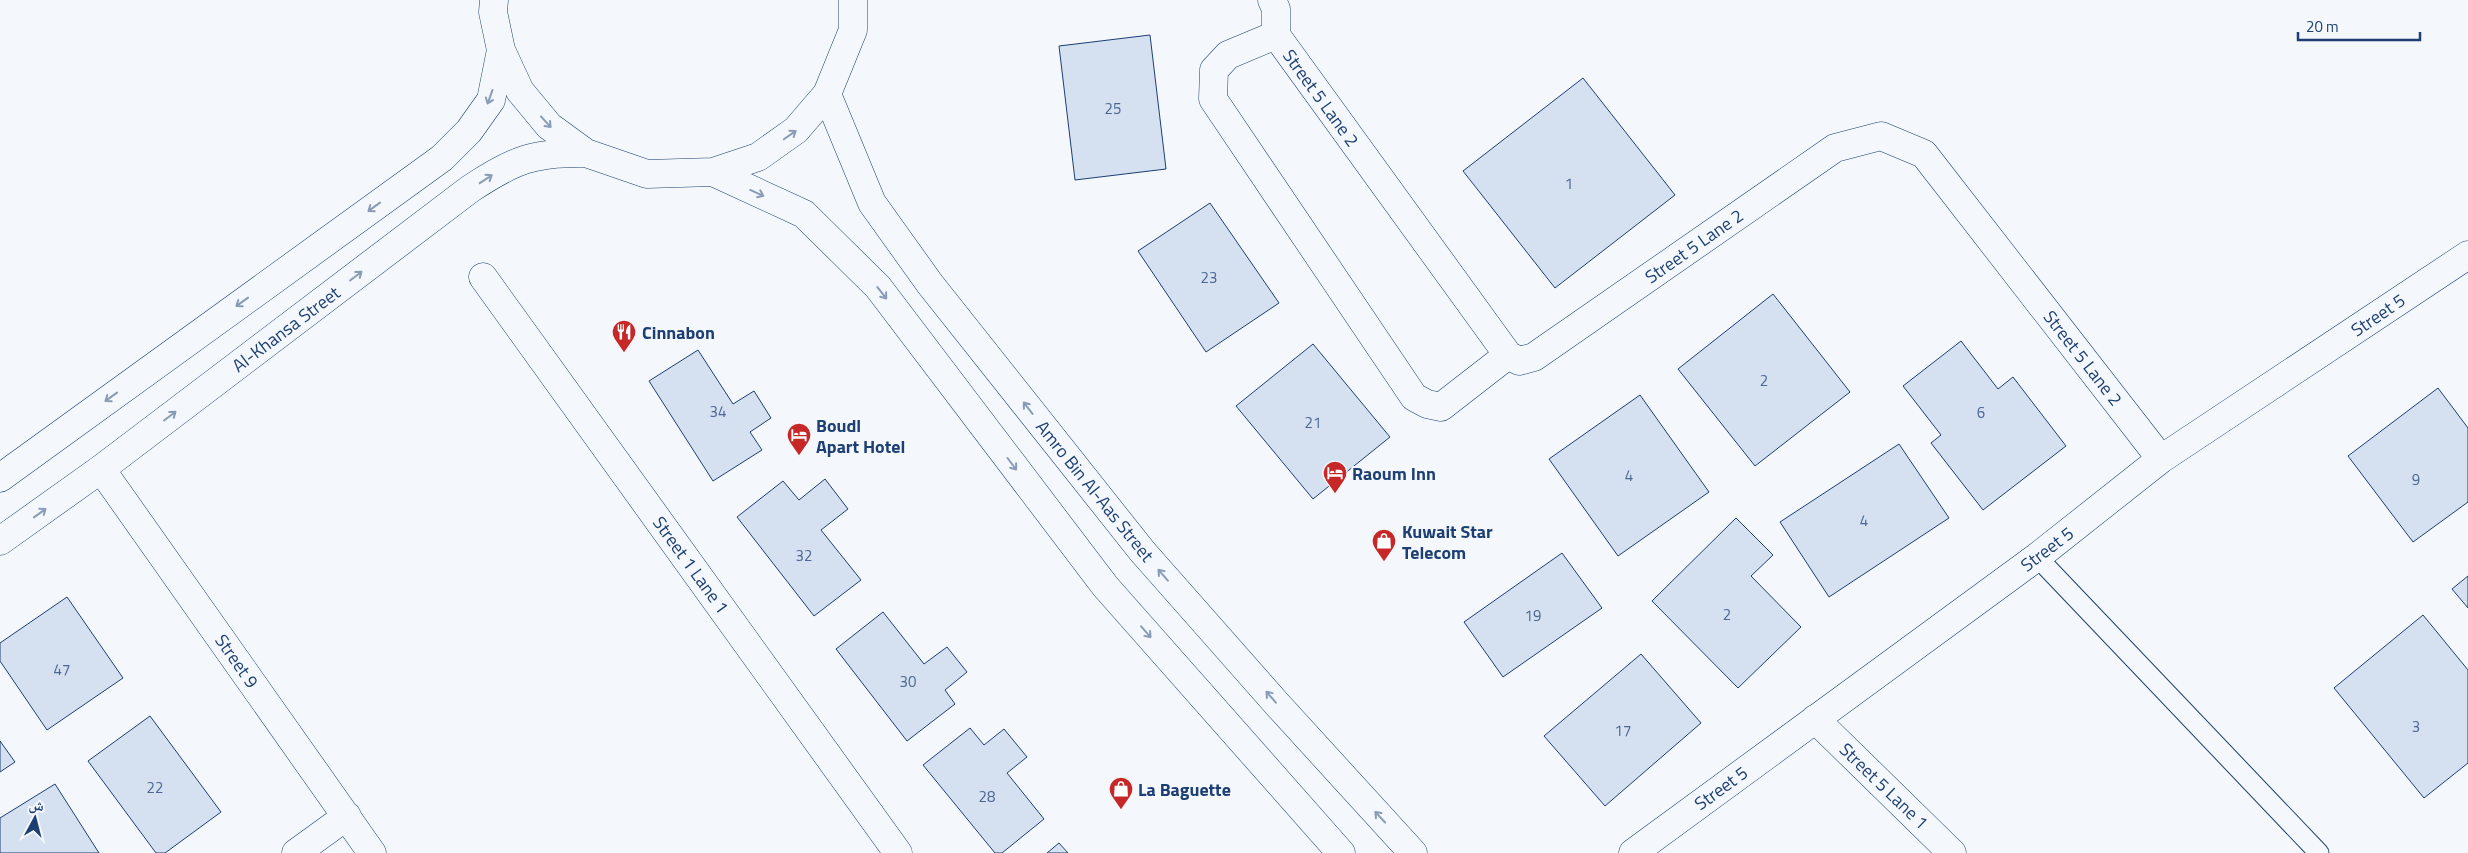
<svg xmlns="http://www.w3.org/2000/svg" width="2468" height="853" font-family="'Titillium Web','Noto Naskh Arabic',sans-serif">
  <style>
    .building { fill: #d5e0f0; stroke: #1d3f73 }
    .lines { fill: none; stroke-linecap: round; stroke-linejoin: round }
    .lane-casing { stroke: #1d3f73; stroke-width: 21 }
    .street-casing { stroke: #1d3f73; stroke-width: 29 }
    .secondary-casing { stroke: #1d3f73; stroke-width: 29 }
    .lane { stroke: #f4f7fb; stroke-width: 19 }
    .street { stroke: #f4f7fb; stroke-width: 28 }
    .secondary { stroke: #f4f7fb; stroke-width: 28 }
    .oneway { stroke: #889bb7 }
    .labels { text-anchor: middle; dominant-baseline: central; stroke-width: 4; stroke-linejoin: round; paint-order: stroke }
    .number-label { font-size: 15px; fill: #4b6792 }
    .street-label { font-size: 18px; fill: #1d3f73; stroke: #f4f7fb }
    .poi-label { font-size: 18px; font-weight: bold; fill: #1d3f73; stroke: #f4f7fb; text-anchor: start }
  </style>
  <rect width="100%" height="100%" fill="#f4f7fb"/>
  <path class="building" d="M 1150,35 L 1166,169 L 1075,180 L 1059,46 Z
    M 1583,78 L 1675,195 L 1555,288 L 1463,171 Z
    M 1210,203 L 1279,303 L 1206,352 L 1138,251 Z
    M 1773,294 L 1850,392 L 1755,466 L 1678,369 Z
    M 1961,341 L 1998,389 L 2013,377 L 2066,446 L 1983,510 L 1931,443 L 1941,435 L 1903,386 Z
    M 1313,344 L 1390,437 L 1313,499 L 1236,406 Z
    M 698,350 L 733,404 L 754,391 L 771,418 L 750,432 L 762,450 L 713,481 L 649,381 Z
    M 2438,388 L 2468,428 L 2468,502 L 2413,542 L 2348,456 Z
    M 1640,395 L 1709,492 L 1618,556 L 1549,459 Z
    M 1899,444 L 1949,518 L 1829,597 L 1780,522 Z
    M 825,479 L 848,509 L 821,530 L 861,580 L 814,616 L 737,517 L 783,481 L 799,500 Z
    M 1736,518 L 1773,555 L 1751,576 L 1801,627 L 1738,688 L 1652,601 Z
    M 1562,553 L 1602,608 L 1503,677 L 1464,622 Z
    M 2468,576 L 2468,608 L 2452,589 Z
    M 67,597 L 123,678 L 47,730 L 0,661 L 0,643 Z
    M 883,612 L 924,664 L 947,647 L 967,672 L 945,690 L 955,704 L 907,741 L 836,649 Z
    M 2423,615 L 2468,670 L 2468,763 L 2424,798 L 2334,688 Z
    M 1641,654 L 1701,723 L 1605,806 L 1544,736 Z
    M 150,716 L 221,812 L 165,853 L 156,853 L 88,761 Z
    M 970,728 L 984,745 L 1004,729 L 1027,757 L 1007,773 L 1044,819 L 1002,853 L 995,853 L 923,765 Z
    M 0,741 L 15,762 L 0,772 Z
    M 55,784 L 99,853 L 0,853 L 0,818 Z
    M 1059,843 L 1068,853 L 1047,853 Z"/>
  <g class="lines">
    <defs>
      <path id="lane" d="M 2037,557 L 2319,853"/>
      <path id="street" d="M 1272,0 L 1276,9 L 1276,35 L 1508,355 L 1519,361 L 1534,357 L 1835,148 L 1881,136 L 1924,154 L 2161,459
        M 1276,35 L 1228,55 L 1214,70 L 1213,99 L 1414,397 L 1427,404 L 1441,407 L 1508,355
        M 483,277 L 898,853
        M 101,469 L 372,853
        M 1815,719 L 1952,853
        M 296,853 L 347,816
        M 1633,853 L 2037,557 L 2161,459 L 2468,255"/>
      <path id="secondary" d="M 494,0 L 493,12 L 501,50 L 520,91 L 549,126 L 586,153 L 647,174 L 713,172 L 758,157 L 796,130 L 827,94 L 853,30 L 853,0
        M 827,94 L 872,203 L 930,284 L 1142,551 L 1277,704 L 1413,853
        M 713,172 L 804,214 L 878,287 L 1105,586 L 1341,853
        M 0,478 L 442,158 L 469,131 L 491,100 L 501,50
        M 0,541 L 101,469 L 470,189 C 514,160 533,152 586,153"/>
    </defs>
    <use href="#lane" class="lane-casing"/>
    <use href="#street" class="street-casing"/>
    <use href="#secondary" class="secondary-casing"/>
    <use href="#lane" class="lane"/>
    <use href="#street" class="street"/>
    <use href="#secondary" class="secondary"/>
  </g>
  <defs><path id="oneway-shaft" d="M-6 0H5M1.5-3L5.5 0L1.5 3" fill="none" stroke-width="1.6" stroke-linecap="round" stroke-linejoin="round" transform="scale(1.25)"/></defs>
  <g class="oneway">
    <use href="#oneway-shaft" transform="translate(490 97) rotate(110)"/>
    <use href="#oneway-shaft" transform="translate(546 122) rotate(48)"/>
    <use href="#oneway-shaft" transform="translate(790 135) rotate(-35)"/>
    <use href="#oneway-shaft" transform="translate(486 179) rotate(-33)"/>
    <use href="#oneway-shaft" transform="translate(757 193) rotate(24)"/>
    <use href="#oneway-shaft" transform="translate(374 207) rotate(144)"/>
    <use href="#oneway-shaft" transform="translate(356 276) rotate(-37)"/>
    <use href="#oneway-shaft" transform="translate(882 293) rotate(52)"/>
    <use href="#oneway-shaft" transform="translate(242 302) rotate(144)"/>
    <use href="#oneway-shaft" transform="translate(111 397) rotate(144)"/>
    <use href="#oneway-shaft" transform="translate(1028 408) rotate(-128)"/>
    <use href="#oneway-shaft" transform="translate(170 416) rotate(-37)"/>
    <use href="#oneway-shaft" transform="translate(1012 464) rotate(53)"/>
    <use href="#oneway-shaft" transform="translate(40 513) rotate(-36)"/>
    <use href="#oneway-shaft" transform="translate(1163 575) rotate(-131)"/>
    <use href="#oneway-shaft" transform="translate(1146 632) rotate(49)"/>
    <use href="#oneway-shaft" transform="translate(1271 697) rotate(-131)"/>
    <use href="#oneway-shaft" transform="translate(1380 817) rotate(-133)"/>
  </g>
  <defs>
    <symbol id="restaurant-pin" viewBox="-11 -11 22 30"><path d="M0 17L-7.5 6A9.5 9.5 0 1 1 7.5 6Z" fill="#c62828" stroke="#f4f7fb"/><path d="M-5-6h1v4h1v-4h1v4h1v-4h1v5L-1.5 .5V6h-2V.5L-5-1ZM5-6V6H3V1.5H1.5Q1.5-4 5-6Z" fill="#fff"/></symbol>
    <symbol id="hotel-pin" viewBox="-11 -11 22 30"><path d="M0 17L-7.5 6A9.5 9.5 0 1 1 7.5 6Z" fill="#c62828" stroke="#f4f7fb"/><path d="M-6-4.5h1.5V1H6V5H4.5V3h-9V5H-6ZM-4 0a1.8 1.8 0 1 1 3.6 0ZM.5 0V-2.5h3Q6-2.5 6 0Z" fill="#fff"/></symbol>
    <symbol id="shop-pin" viewBox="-11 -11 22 30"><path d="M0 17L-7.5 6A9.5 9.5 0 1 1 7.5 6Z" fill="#c62828" stroke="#f4f7fb"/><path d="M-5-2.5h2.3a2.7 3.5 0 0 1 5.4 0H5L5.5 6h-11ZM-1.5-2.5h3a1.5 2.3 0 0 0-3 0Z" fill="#fff"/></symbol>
  </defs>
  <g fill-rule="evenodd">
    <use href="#restaurant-pin" x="610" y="318" width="28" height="38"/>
    <use href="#hotel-pin" x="785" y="421" width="28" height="38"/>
    <use href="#hotel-pin" x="1321" y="459" width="28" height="38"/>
    <use href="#shop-pin" x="1370" y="527" width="28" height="38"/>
    <use href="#shop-pin" x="1107" y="775" width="28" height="38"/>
  </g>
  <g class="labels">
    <g class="number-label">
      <text x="1113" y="108">25</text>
      <text x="1569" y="183">1</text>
      <text x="1209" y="277">23</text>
      <text x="1764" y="380">2</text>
      <text x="718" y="411">34</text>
      <text x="1981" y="412">6</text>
      <text x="1313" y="422">21</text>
      <text x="1629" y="475">4</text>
      <text x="2416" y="479">9</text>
      <text x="1864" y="520">4</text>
      <text x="804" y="555">32</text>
      <text x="1727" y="614">2</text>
      <text x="1533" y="615">19</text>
      <text x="62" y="669">47</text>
      <text x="908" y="681">30</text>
      <text x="2416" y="726">3</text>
      <text x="1623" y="730">17</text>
      <text x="155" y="787">22</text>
      <text x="987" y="796">28</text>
    </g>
    <g class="street-label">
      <text transform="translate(1321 98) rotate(54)">Street 5 Lane 2</text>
      <text transform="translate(1694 246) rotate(-35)">Street 5 Lane 2</text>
      <text transform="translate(2378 315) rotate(-34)">Street 5</text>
      <text transform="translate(286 329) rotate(-37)">Al-Khansa Street</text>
      <text transform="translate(2083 358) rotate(52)">Street 5 Lane 2</text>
      <text transform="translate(1095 491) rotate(51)">Amro Bin Al-Aas Street</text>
      <text transform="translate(2047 549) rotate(-37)">Street 5</text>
      <text transform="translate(691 565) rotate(54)">Street 1 Lane 1</text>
      <text transform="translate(237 661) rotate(55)">Street 9</text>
      <text transform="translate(1884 786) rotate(44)">Street 5 Lane 1</text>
      <text transform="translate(1721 788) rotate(-36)">Street 5</text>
    </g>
    <g class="poi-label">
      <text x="642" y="332">Cinnabon</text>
      <text x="816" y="425">Boudl<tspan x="816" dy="21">Apart Hotel</tspan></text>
      <text x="1352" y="473">Raoum Inn</text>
      <text x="1402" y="531">Kuwait Star<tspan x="1402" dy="21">Telecom</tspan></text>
      <text x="1138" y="789">La Baguette</text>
    </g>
  </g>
  <g transform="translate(35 818) rotate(7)" stroke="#f4f7fb" stroke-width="4" paint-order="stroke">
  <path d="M0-4L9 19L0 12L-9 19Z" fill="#1d3f73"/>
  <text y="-8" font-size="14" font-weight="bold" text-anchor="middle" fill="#1d3f73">ش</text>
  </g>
  <path d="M2298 32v8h122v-8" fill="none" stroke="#1d3f73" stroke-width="2.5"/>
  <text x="2306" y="32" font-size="15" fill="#1d3f73" stroke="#f4f7fb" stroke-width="4" paint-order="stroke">20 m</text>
</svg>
